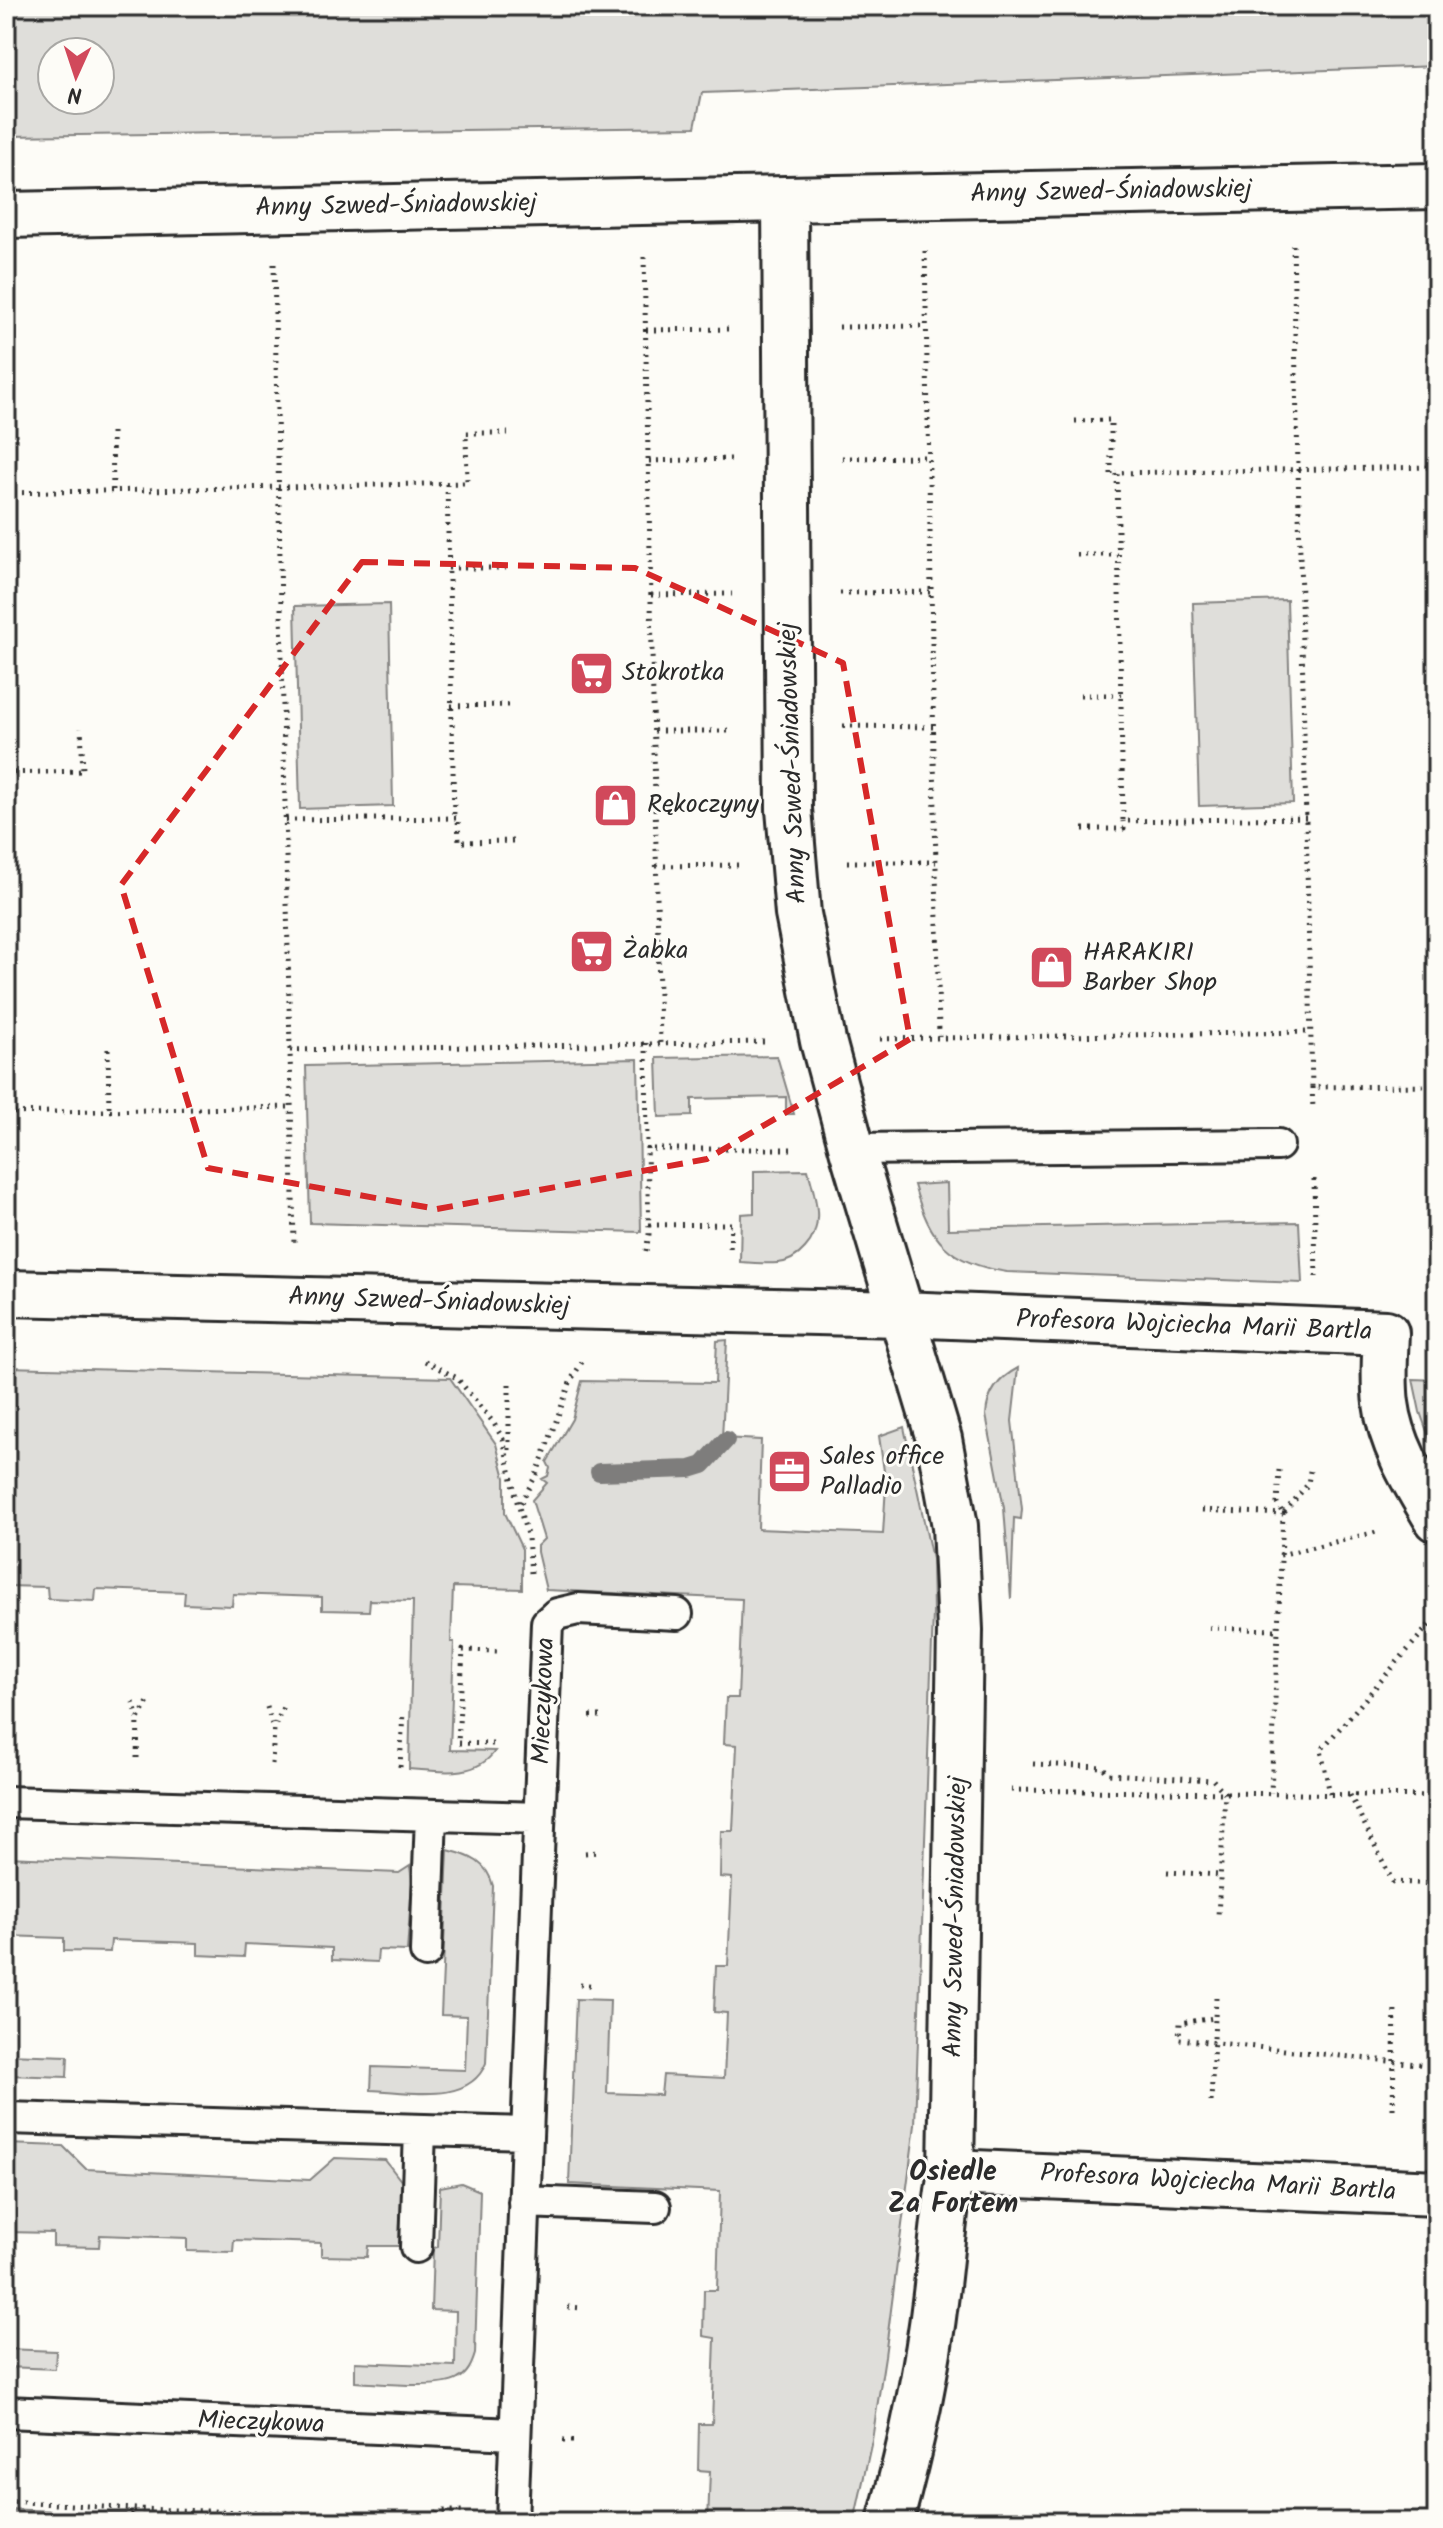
<svg xmlns="http://www.w3.org/2000/svg" width="1443" height="2528" font-family="Kalam,sans-serif">
  <style>
    .green { fill: #dfdeda; stroke: #858482; stroke-width: 2; fill-rule: evenodd }
    .lines { fill: none; stroke-linecap: round; stroke-linejoin: round }
    .stream { stroke: #7e7d7b; stroke-width: 18 }
    .lane-casing { stroke: #2b2b2b; stroke-width: 36 }
    .street-casing { stroke: #2b2b2b; stroke-width: 50 }
    .path { stroke: #2b2b2b; stroke-width: 5; stroke-dasharray: 2 6; stroke-linecap: butt }
    .lane { stroke: #fdfcf7; stroke-width: 30 }
    .street { stroke: #fdfcf7; stroke-width: 44 }
    .marked { fill: none; stroke: #d62828; stroke-width: 6; stroke-dasharray: 16 10; stroke-linejoin: round }
    .labels { text-anchor: middle; dominant-baseline: central; stroke-width: 6; stroke-linejoin: round; paint-order: stroke }
    .street-label { font-size: 26px; fill: #2b2b2b; stroke: #fdfcf7 }
    .poi-label { font-size: 26px; fill: #2b2b2b; stroke: #fdfcf7; text-anchor: start }
    .neighbourhood-label { font-size: 28px; font-weight: bold; fill: #2b2b2b; stroke: #fdfcf7 }
  </style>
  <rect width="100%" height="100%" fill="#fdfcf7"/>
  <filter id="ink" filterUnits="userSpaceOnUse"><feTurbulence type="fractalNoise" baseFrequency=".0125" numOctaves="2"/><feDisplacementMap in="SourceGraphic" scale="16" xChannelSelector="R" yChannelSelector="G"/><feConvolveMatrix kernelMatrix="1 2 1 2 8 2 1 2 1" color-interpolation-filters="sRGB"/></filter>
  <g filter="url(#ink)">
    <path class="green" d="M 6,6 L 1437,6 L 1437,66 L 702,93 L 695,127 L 6,136 ZM 52,52 L 100,52 L 100,100 L 52,100 Z
      M 1287,600 L 1293,803 L 1199,806 L 1193,603 Z
      M 389,604 L 393,806 L 300,809 L 295,606 Z
      M 777,1056 L 794,1114 L 786,1114 L 786,1097 L 692,1099 L 692,1116 L 659,1117 L 657,1058 Z
      M 638,1059 L 641,1232 L 310,1223 L 306,1066 Z
      M 808,1170 C 815,1197 826,1225 805,1248 C 798,1256 789,1262 778,1263 C 765,1264 752,1263 740,1262 L 741,1214 L 754,1213 L 754,1171 Z
      M 947,1183 L 948,1229 L 1299,1222 L 1302,1283 L 1007,1272 C 948,1263 930,1241 914,1185 Z
      M 727,1340 L 722,1438 L 761,1440 L 758,1529 L 883,1534 L 886,1485 L 879,1436 L 904,1427 L 932,1559 L 933,1613 L 915,2125 L 885,2356 L 872,2440 L 854,2522 L 708,2522 L 710,2471 L 698,2470 L 699,2424 L 712,2424 L 715,2338 L 703,2336 L 704,2290 L 717,2290 L 720,2191 L 569,2184 L 576,1999 L 610,2000 L 607,2093 L 661,2095 L 663,2075 L 724,2078 L 727,2013 L 714,2012 L 716,1966 L 728,1966 L 732,1878 L 720,1877 L 721,1831 L 733,1831 L 737,1745 L 724,1744 L 726,1698 L 738,1698 L 742,1599 L 546,1590 L 537,1552 L 537,1546 L 544,1539 L 532,1500 L 547,1483 L 542,1479 L 548,1476 L 550,1468 L 547,1462 L 572,1419 L 582,1381 L 715,1383 L 717,1341 Z
      M 6,1367 L 450,1378 L 496,1444 L 505,1478 L 505,1513 L 522,1549 L 522,1589 L 453,1587 L 451,1642 L 454,1642 L 450,1750 L 495,1751 C 475,1779 439,1771 409,1769 L 413,1601 L 370,1600 L 369,1611 L 322,1610 L 322,1597 L 233,1594 L 232,1606 L 184,1604 L 185,1592 L 96,1589 L 95,1601 L 48,1599 L 47,1587 L 6,1586 Z
      M 1018,1368 L 1012,1421 L 1022,1509 L 1021,1519 L 1014,1518 L 1011,1599 L 1004,1508 L 986,1415 C 987,1394 999,1378 1018,1368 Z
      M 1413,1379 L 1437,1380 L 1437,1459 L 1420,1412 Z
      M 448,1850 C 471,1856 487,1862 493,1886 L 486,2063 C 469,2106 407,2091 371,2090 L 372,2067 L 465,2070 L 467,2016 L 441,2015 Z
      M 6,1857 L 399,1873 L 410,1866 L 412,1883 L 407,1951 L 378,1950 L 377,1962 L 332,1960 L 332,1948 L 245,1944 L 244,1957 L 198,1955 L 198,1943 L 111,1940 L 110,1952 L 64,1951 L 64,1938 L 6,1936 Z
      M 6,2054 L 68,2056 L 67,2077 L 6,2075 Z
      M 6,2144 L 63,2146 L 86,2169 L 310,2180 L 335,2158 L 385,2160 L 402,2182 L 399,2246 L 368,2246 L 367,2257 L 321,2256 L 321,2243 L 234,2240 L 233,2252 L 187,2251 L 187,2238 L 100,2235 L 99,2247 L 53,2246 L 53,2233 L 6,2232 Z
      M 461,2183 L 480,2191 L 475,2354 C 472,2364 468,2374 458,2379 C 439,2390 378,2383 355,2382 L 355,2362 L 455,2366 L 456,2311 L 431,2310 L 433,2248 L 438,2247 L 440,2187 Z
      M 6,2349 L 56,2351 L 55,2369 L 6,2367 Z
      M 6,2509 L 125,2514 L 120,2522 L 6,2522 Z
      M 142,2515 L 263,2518 L 255,2522 L 138,2522 Z"/>
    <g class="lines">
      <path class="stream" d="M 599,1472 L 690,1469 L 703,1465 L 726,1440"/>
      <defs>
        <path id="lane" d="M 852,1149 L 1278,1145
          M 6,1802 L 539,1818
          M 426,1952 L 431,1815
          M 6,2118 L 527,2133
          M 524,2202 L 655,2207
          M 416,2247 L 420,2130
          M 6,2412 L 515,2434
          M 512,2522 L 547,1623 L 557,1614 L 578,1609 L 677,1614"/>
        <path id="street" d="M 6,215 L 785,199
          M 6,1293 L 901,1314 L 1386,1333 C 1385,1356 1383,1380 1386,1403 C 1391,1445 1416,1484 1437,1519
          M 951,2172 L 1437,2193
          M 890,2522 C 911,2447 927,2371 936,2294 C 941,2253 944,2212 951,2172 L 960,1630 L 955,1526 L 939,1439 L 852,1149 L 823,1041 L 798,914 L 789,809 L 785,199 L 1437,186"/>
      </defs>
      <use href="#lane" class="lane-casing"/>
      <use href="#street" class="street-casing"/>
      <path class="path" d="M 1293,245 L 1312,1087 L 1437,1086
        M 925,251 L 939,1036
        M 644,257 L 660,1044
        M 274,264 L 294,1246
        M 839,327 L 926,326
        M 646,330 L 731,329
        M 1075,421 L 1111,420 L 1111,474 L 1117,473
        M 112,432 L 113,491
        M 842,458 L 929,457
        M 649,461 L 732,459
        M 447,484 L 454,818
        M 6,493 L 467,483 L 466,433 L 508,433
        M 1077,555 L 1118,555
        M 448,568 L 510,568
        M 840,593 L 931,592
        M 651,595 L 732,594
        M 1080,695 L 1121,695
        M 451,706 L 513,705
        M 843,726 L 933,727
        M 654,731 L 733,731
        M 6,773 L 83,771 L 81,728
        M 1306,818 L 1123,821 L 1117,473 L 1437,467
        M 286,820 L 458,818 L 459,842 L 516,841
        M 1083,829 L 1124,829 L 1123,821
        M 847,862 L 936,862
        M 656,866 L 739,865
        M 880,1039 L 1311,1032
        M 646,1043 L 647,1149 L 795,1149
        M 108,1049 L 109,1111
        M 290,1050 L 766,1042
        M 1312,1087 L 1313,1109
        M 6,1113 L 291,1107
        M 1314,1179 L 1316,1277
        M 649,1225 L 731,1224 L 730,1254
        M 646,1251 L 649,1234 L 647,1149
        M 425,1361 L 457,1378 L 493,1422 L 503,1439 L 518,1506
        M 509,1450 L 509,1379
        M 1279,1470 L 1277,1503 L 1283,1514 L 1308,1484 L 1310,1471
        M 1202,1510 L 1283,1514 L 1271,1793
        M 1280,1555 L 1381,1531
        M 531,1573 L 528,1538 L 519,1507 L 537,1473 L 571,1380 L 582,1362
        M 1209,1628 L 1277,1630
        M 133,1702 L 138,1718
        M 267,1707 L 273,1728
        M 590,1716 L 605,1716
        M 493,1744 L 458,1743 L 463,1650 L 497,1651
        M 9,1756 L 10,1697
        M 137,1758 L 138,1719 L 148,1702
        M 272,1764 L 274,1729 L 283,1707
        M 1033,1764 L 1103,1767 L 1108,1774 L 1213,1780 L 1225,1793 L 1218,1916
        M 400,1767 L 403,1712
        M 1011,1790 L 1437,1796
        M 1330,1794 L 1321,1750 L 1437,1616
        M 1350,1795 L 1393,1882 L 1437,1884
        M 585,1853 L 600,1852
        M 1167,1872 L 1220,1875
        M 580,1984 L 595,1986
        M 1216,1998 L 1215,2018 L 1180,2023 L 1179,2039 L 1437,2066
        M 1211,2102 L 1215,2018
        M 1393,2109 L 1395,2005
        M 568,2307 L 583,2308
        M 563,2441 L 578,2441
        M 6,2501 L 136,2509 L 432,2517 L 440,2511 L 467,2511
        M 128,2522 L 136,2509
        M 277,2522 L 293,2515"/>
      <use href="#lane" class="lane"/>
      <use href="#street" class="street"/>
    </g>
  </g>
  <path class="marked" d="M 362,562 L 635,568 L 843,663 L 910,1039 L 707,1159 L 437,1209 L 208,1168 L 121,885 Z"/>
  <defs>
    <symbol id="supermarket-square" viewBox="-11 -11 22 22"><rect x="-9" y="-9" width="18" height="18" rx="4" fill="#d1495b" stroke="#fdfcf7"/><path d="M-6-5.5h2.5l.6 2H6L4.5 2H-2.5L-4.4-4H-6ZM-1.5 3.2a1.3 1.3 0 1 0 .1 0ZM3 3.2a1.3 1.3 0 1 0 .1 0Z" fill="#fff"/></symbol>
    <symbol id="shop-square" viewBox="-11 -11 22 22"><rect x="-9" y="-9" width="18" height="18" rx="4" fill="#d1495b" stroke="#fdfcf7"/><path d="M-5-2.5h2.3a2.7 3.5 0 0 1 5.4 0H5L5.5 6h-11ZM-1.5-2.5h3a1.5 2.3 0 0 0-3 0Z" fill="#fff"/></symbol>
    <symbol id="office-square" viewBox="-11 -11 22 22"><rect x="-9" y="-9" width="18" height="18" rx="4" fill="#d1495b" stroke="#fdfcf7"/><path d="M-6-3h4V-5.5h4V-3h4V5H-6ZM-1-4.5V-3h2v-1.5ZM-6 0V1H6V0Z" fill="#fff"/></symbol>
  </defs>
  <g fill-rule="evenodd">
    <use href="#supermarket-square" x="566" y="648" width="51" height="51"/>
    <use href="#shop-square" x="590" y="780" width="51" height="51"/>
    <use href="#supermarket-square" x="566" y="926" width="51" height="51"/>
    <use href="#shop-square" x="1026" y="942" width="51" height="51"/>
    <use href="#office-square" x="764" y="1446" width="51" height="51"/>
  </g>
  <g class="labels">
    <g class="street-label">
      <text transform="translate(1111 192) rotate(-1)">Anny Szwed-Śniadowskiej</text>
      <text transform="translate(396 206) rotate(-1)">Anny Szwed-Śniadowskiej</text>
      <text transform="translate(793 763) rotate(-92)">Anny Szwed-Śniadowskiej</text>
      <text transform="translate(429 1302) rotate(2)">Anny Szwed-Śniadowskiej</text>
      <text transform="translate(1194 1326) rotate(2)">Profesora Wojciecha Marii Bartla</text>
      <text transform="translate(544 1701) rotate(-88)">Mieczykowa</text>
      <text transform="translate(956 1917) rotate(-89)">Anny Szwed-Śniadowskiej</text>
      <text transform="translate(1218 2183) rotate(3)">Profesora Wojciecha Marii Bartla</text>
      <text transform="translate(261 2423) rotate(2)">Mieczykowa</text>
    </g>
    <g class="poi-label">
      <text x="622" y="673">Stokrotka</text>
      <text x="647" y="805">Rękoczyny</text>
      <text x="622" y="951">Żabka</text>
      <text x="1083" y="953">HARAKIRI<tspan x="1083" dy="30">Barber Shop</tspan></text>
      <text x="820" y="1457">Sales office<tspan x="820" dy="30">Palladio</tspan></text>
    </g>
    <g class="neighbourhood-label">
      <text x="953" y="2172">Osiedle<tspan x="953" dy="32">Za Fortem</tspan></text>
    </g>
  </g>
  <rect width="1443" height="2528" fill="none" stroke="#fdfcf7" stroke-width="32"/>
  <rect x="16" y="16" width="1411" height="2496" fill="none" stroke="#2b2b2b" stroke-width="3" filter="url(#ink)"/>
  <g transform="translate(76 76) rotate(183)"><circle r="38" fill="#fdfcf7" stroke="#a9a8a5" stroke-width="2"/>
  <path d="M0-6L14 30L0 20L-14 30Z" fill="#d1495b"/>
  <text y="-12" font-size="22" font-weight="bold" text-anchor="middle" fill="#2b2b2b">N</text>
  </g>
</svg>
